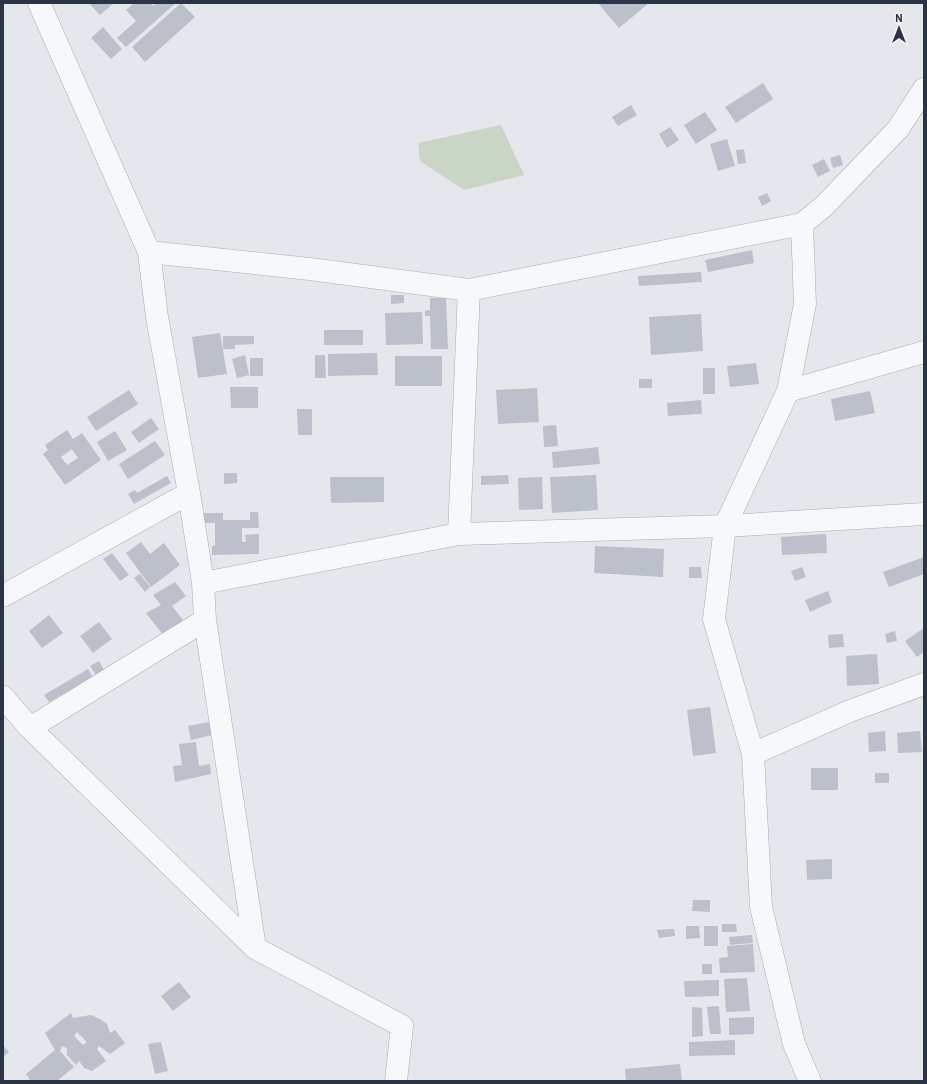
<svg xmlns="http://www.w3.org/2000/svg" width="927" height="1084" font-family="Barlow,sans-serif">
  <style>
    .green { fill: #c9d6c5 }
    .building { fill: #bbc0ca; fill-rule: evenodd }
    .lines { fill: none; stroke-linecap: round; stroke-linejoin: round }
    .street-casing { stroke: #a9aeb7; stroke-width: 23 }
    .street { stroke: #f7f8fa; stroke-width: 22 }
  </style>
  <rect width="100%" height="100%" fill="#e4e7ec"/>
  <path class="green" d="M 501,125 L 524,175 L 464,190 L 420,161 L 418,143 Z"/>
  <path class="building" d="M 89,3 L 114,3 L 100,15 Z
    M 134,3 L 151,3 L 153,6 L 156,3 L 176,3 L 126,47 L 117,38 L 136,21 L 126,10 Z
    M 181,3 L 195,17 L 145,62 L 132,47 Z
    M 598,3 L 649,3 L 619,28 Z
    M 103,27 L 122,49 L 111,59 L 91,38 Z
    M 763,83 L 773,99 L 736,123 L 725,107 Z
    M 631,105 L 637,115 L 618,126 L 612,117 Z
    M 705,112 L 717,130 L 696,144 L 684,125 Z
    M 670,127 L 679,140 L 667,148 L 659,134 Z
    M 727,139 L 735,166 L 718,171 L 710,144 Z
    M 744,149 L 746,163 L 738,164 L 736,150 Z
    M 840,155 L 843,165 L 833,168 L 830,158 Z
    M 824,159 L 830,171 L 818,177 L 812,165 Z
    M 767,193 L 771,201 L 762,206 L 758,197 Z
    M 752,250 L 754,263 L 708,272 L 705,260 Z
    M 701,272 L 702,282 L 639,286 L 638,276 Z
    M 391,295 L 404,295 L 404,303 L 391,304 Z
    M 446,297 L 448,349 L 431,349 L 430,316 L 425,316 L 425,311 L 430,310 L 430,298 Z
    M 422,312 L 423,344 L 386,345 L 385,313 Z
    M 701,314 L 703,351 L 651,355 L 649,317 Z
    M 324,330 L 363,330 L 363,345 L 324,345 Z
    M 220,333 L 227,374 L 198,378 L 192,337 Z
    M 223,336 L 254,336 L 254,344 L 235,345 L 235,349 L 223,349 Z
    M 377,353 L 378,375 L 328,376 L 328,354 Z
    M 245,355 L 249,375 L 237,378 L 232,359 Z
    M 315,355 L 325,355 L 326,378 L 315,378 Z
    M 395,356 L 442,356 L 442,386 L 395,386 Z
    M 250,358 L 263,358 L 263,376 L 250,376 Z
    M 756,363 L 759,384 L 730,387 L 727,366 Z
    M 703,368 L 715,368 L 715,394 L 703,394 Z
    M 639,379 L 652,379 L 652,388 L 639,388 Z
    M 230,387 L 258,387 L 258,408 L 231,408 Z
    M 537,388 L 539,422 L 498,424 L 496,390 Z
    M 129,390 L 138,404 L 96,431 L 87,417 Z
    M 870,391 L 875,413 L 835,421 L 831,399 Z
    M 701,400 L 702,414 L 668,416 L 667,403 Z
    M 297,409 L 312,409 L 312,435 L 298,435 Z
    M 151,418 L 159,429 L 139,443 L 131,432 Z
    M 556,425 L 558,446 L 544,447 L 543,426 Z
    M 67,430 L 73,439 L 82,433 L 101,460 L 65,485 L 43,454 L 48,450 L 45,445 ZM 72,449 L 78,458 L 67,465 L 61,457 Z
    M 115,431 L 127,450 L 108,461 L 97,442 Z
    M 155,441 L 165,455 L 128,479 L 119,464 Z
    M 598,447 L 600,464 L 553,468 L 552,452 Z
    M 224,473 L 237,473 L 237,483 L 224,484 Z
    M 508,475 L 509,484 L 481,485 L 481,476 Z
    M 596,475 L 598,510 L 552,513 L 550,477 Z
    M 167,476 L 171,483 L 134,504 L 128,494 L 135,490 L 137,493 Z
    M 330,477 L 384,477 L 384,502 L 331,503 Z
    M 542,477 L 543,509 L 519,510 L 518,478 Z
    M 250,512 L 258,512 L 259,528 L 242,528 L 242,542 L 246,542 L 245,535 L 259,534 L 259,554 L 212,555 L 212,546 L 215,546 L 215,523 L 204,523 L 204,513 L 223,513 L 223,520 L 250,520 Z
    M 826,534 L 827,553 L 782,555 L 781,537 Z
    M 141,542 L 150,554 L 164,543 L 180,565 L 151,587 L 126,553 Z
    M 595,546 L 664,549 L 663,577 L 594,573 Z
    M 112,553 L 129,575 L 120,581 L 103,559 Z
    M 924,557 L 924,574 L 889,587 L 883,572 Z
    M 689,567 L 701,567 L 702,578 L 689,578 Z
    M 802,567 L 806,577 L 795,581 L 791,571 Z
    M 140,574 L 150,587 L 145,592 L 134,578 Z
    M 175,582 L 186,596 L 172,606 L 187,625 L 167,640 L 146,613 L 161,605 L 153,595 Z
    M 828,591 L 832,602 L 810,612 L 805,600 Z
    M 49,615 L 63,633 L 42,648 L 29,631 Z
    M 99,622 L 112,639 L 93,653 L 80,636 Z
    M 924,628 L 924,652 L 917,657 L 905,641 Z
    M 895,631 L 897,641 L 887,643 L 885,634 Z
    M 843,634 L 844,647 L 829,648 L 828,635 Z
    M 877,654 L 879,684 L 847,686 L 846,656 Z
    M 99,661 L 104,670 L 96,675 L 90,666 Z
    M 88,669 L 93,677 L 49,702 L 44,695 Z
    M 710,707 L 716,753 L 693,756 L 687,710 Z
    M 209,722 L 212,735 L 191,740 L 188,726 Z
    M 885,731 L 886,751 L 869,752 L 868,733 Z
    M 920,731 L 922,752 L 898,753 L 897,733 Z
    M 196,742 L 199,766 L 210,764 L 211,774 L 175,782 L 173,766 L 182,765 L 179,744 Z
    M 811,768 L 838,768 L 838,790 L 811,790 Z
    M 875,773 L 889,773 L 889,783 L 875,783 Z
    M 832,859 L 832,879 L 807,880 L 806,860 Z
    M 693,900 L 710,900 L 710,912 L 692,911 Z
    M 722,924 L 736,924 L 737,932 L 722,932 Z
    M 686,926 L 699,926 L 700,938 L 686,939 Z
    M 704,926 L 718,926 L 718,946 L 704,946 Z
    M 674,929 L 675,936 L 659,938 L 657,930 Z
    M 752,935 L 753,943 L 730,945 L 729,937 Z
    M 753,944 L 755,972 L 720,973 L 719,958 L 728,957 L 727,946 Z
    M 702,964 L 712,964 L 712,974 L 702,974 Z
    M 747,978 L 750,1011 L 726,1012 L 724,979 Z
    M 719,980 L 719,996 L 685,997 L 684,981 Z
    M 179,982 L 191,997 L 173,1011 L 161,996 Z
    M 719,1006 L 721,1034 L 710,1034 L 707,1007 Z
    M 692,1007 L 702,1008 L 703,1036 L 692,1037 Z
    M 71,1013 L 73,1018 L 91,1015 L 100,1019 L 107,1024 L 110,1033 L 115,1030 L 125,1043 L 110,1054 L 99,1046 L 97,1049 L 106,1061 L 92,1071 L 84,1068 L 79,1061 L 76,1065 L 67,1055 L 67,1048 L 62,1046 L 60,1051 L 74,1067 L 57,1081 L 31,1081 L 26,1074 L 55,1050 L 45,1033 ZM 77,1032 L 87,1042 L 83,1045 L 74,1036 Z
    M 754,1017 L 754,1034 L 729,1035 L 729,1018 Z
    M 735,1040 L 735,1055 L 689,1056 L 689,1042 Z
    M 161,1042 L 168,1071 L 155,1074 L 148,1044 Z
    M 3,1045 L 9,1052 L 3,1057 Z
    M 680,1064 L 682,1081 L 626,1081 L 625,1069 Z"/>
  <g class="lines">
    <defs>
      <path id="street" d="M 39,3 L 149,252 L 157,317 L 189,493 L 203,583 L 205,620 L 255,948
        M 802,224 L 805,304 L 788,391 L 725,526 L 714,619 L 753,754 L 761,907 L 794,1044 L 810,1081
        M 149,252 L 310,269 L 469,290 L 802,224 L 824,206 L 898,129 L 924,89
        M 788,391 L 924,352
        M 459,534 L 469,290
        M 203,583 L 459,534 L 725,526 L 924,514
        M 3,596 L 189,493
        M 3,697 L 30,728 L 255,948 L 402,1026 L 396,1081
        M 30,728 L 205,620
        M 753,754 L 850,711 L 924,684"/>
    </defs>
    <use href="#street" class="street-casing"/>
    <use href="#street" class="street"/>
  </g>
  <rect width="927" height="1084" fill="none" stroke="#2b3445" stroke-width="8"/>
  <g transform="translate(899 28)" stroke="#f4f6f9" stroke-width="3" paint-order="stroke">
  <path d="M0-3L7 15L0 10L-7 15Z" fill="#2b3445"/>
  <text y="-6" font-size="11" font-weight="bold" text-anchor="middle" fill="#2b3445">N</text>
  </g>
</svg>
